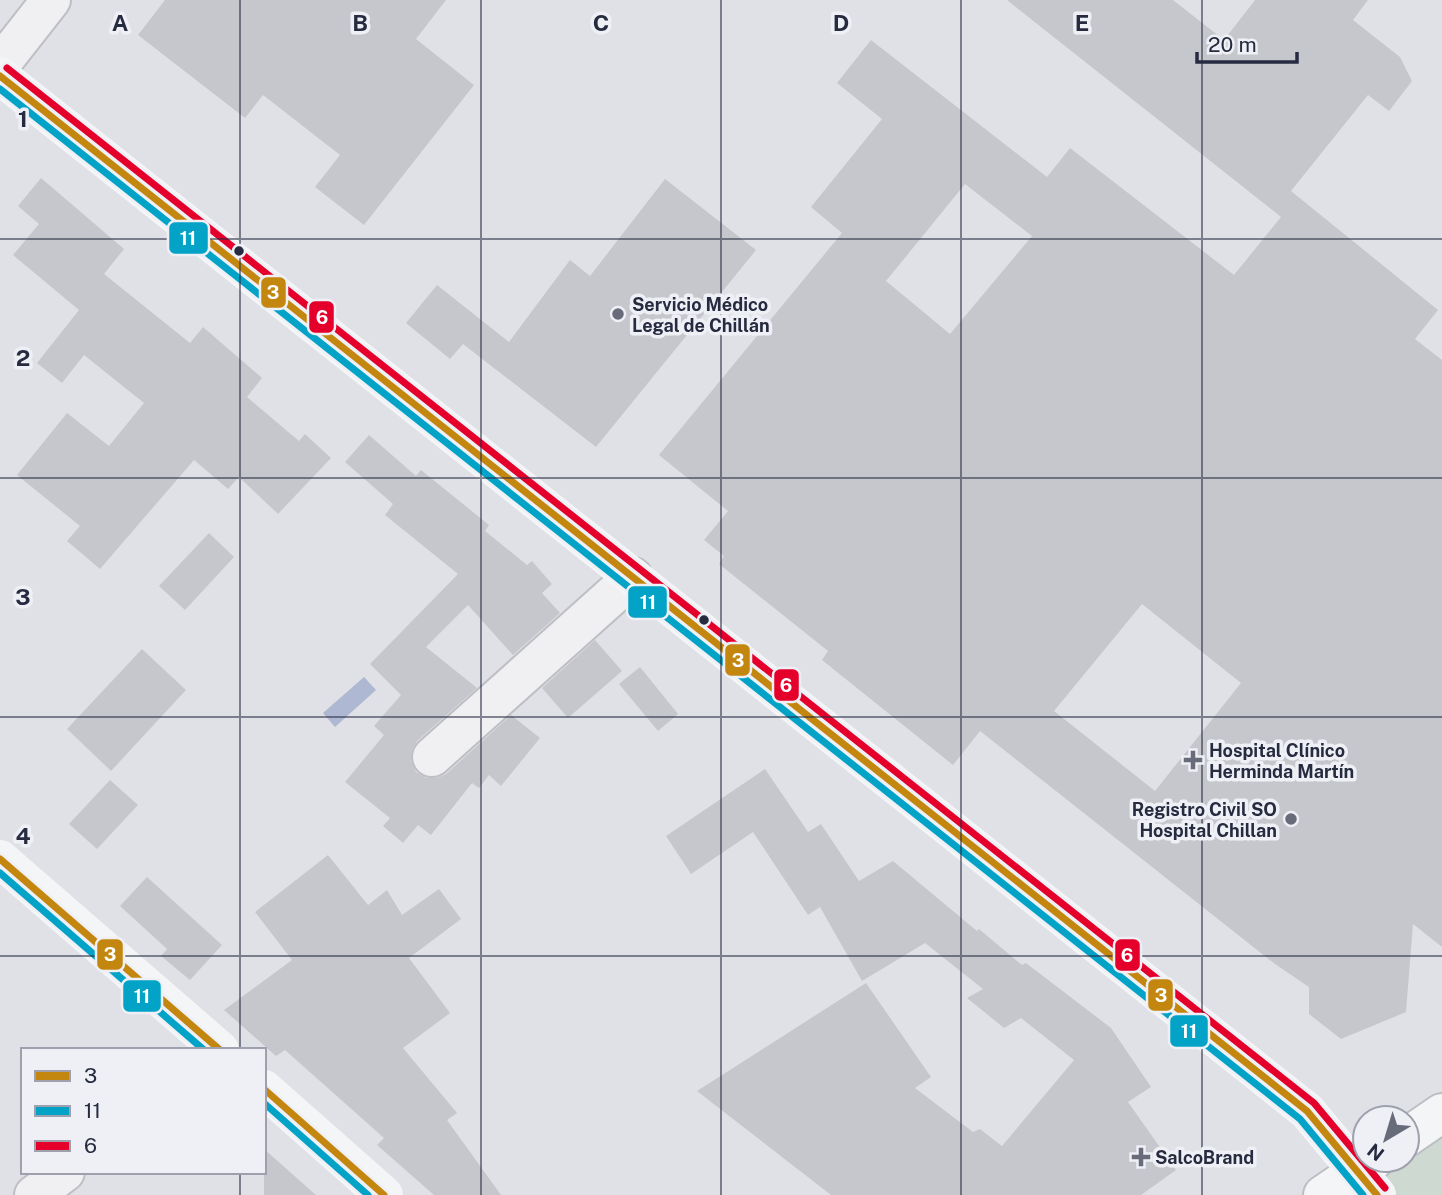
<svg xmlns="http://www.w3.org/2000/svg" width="1442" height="1195" font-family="'Public Sans',sans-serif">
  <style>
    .green { fill: #ced9d1 }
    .water { fill: #aeb8d2 }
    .building { fill: #c6c7cd; fill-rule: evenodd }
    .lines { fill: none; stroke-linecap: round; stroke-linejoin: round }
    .minor-casing { stroke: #bebfc4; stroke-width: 42 }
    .primary-casing { stroke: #bcbec4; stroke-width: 42 }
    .minor { stroke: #f0f0f2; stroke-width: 38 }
    .secondary { stroke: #f4f5f6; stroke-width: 38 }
    .primary { stroke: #f4f5f6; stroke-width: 38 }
    .bus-1-casing { stroke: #eef0f6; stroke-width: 12 }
    .bus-2-casing { stroke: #eef0f6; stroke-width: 12 }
    .bus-3-casing { stroke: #eef0f6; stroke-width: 12 }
    .bus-1 { stroke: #c38710; stroke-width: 7 }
    .bus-2 { stroke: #02a3c7; stroke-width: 7 }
    .bus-3 { stroke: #e4002b; stroke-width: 7 }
    .grid { fill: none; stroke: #272b40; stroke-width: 2; stroke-opacity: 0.55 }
    .bus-dot { fill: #272b40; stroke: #eef0f6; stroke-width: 2.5 }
    .poi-dot { fill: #686b7a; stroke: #eef0f6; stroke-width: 2.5 }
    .labels { text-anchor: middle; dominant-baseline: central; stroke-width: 7; stroke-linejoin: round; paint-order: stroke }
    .poi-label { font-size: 18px; font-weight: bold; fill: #272b40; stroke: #eef0f6; text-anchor: start }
    .grid-label { font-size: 23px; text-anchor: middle; font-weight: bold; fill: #272b40; stroke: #eef0f6; stroke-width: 7; stroke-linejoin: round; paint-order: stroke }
    .line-badge { stroke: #eef0f6; stroke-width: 2.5 }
    .badge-label { font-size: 19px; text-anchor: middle; font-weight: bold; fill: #fff }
  </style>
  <rect width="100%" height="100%" fill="#e0e1e6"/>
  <path class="green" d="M 1442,1130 L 1442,1195 L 1386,1195 L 1374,1178 L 1399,1160 L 1407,1160 L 1407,1155 Z"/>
  <path class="water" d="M 364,677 L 376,690 L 335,727 L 323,713 Z"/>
  <path class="building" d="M 165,0 L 446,0 L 416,39 L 474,85 L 364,225 L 315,187 L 340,155 L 263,95 L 245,118 L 138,35 Z
    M 1007,0 L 1173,0 L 1224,40 L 1255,0 L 1368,0 L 1353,20 L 1400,57 L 1412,81 L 1389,111 L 1368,95 L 1291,191 L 1438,310 L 1415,339 L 1442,360 L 1442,947 L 1413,924 L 1406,1012 L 1341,1039 L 1309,1014 L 1309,987 L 1275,964 L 980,731 L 953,765 L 822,660 L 828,651 L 719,564 L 724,556 L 704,540 L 728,511 L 659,455 L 842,233 L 811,207 L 882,119 L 837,83 L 871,40 L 1047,177 L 1070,148 L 1234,275 L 1281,217 ZM 965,184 L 1032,236 L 950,334 L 886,281 ZM 1142,604 L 1241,683 L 1155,791 L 1054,711 Z
    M 41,178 L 124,249 L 104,274 L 190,343 L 203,327 L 262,378 L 247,397 L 299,441 L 305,434 L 331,458 L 278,514 L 239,477 L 228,489 L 194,460 L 100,569 L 67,541 L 80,526 L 17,475 L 67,413 L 109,446 L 144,403 L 84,355 L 62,383 L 37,363 L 79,310 L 13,255 L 39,224 L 18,206 Z
    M 665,179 L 756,250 L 596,447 L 463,344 L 450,359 L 406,323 L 437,285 L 509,342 L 570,260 L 590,276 Z
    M 369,435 L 416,476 L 421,470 L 489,525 L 485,531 L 527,565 L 532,561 L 552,584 L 542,593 L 560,613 L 513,655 L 468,605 L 426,647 L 477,688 L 417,741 L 412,750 L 411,761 L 416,772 L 426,778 L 437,778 L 446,774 L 511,715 L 540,738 L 501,786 L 489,775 L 479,788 L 472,783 L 431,835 L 418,825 L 403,843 L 383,826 L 390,818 L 345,782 L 384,735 L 374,726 L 401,695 L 370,664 L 458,574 L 385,515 L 393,504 L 345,462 Z
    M 209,533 L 234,557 L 185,610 L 159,586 Z
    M 595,640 L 622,671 L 568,718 L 542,688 Z
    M 142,649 L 186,690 L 111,771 L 67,729 Z
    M 640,667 L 678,714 L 658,731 L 619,684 Z
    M 765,769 L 808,832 L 821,824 L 859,881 L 893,861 L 977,931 L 979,929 L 1022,965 L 1026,963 L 1111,1028 L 1151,1087 L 1128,1102 L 1176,1170 L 1141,1195 L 831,1195 L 697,1091 L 866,983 L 931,1077 L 915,1088 L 973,1132 L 980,1129 L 1002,1146 L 1074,1060 L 1021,1018 L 1004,1028 L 967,998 L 983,989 L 925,943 L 862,981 L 820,907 L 808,915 L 753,832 L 691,874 L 666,836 Z
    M 110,780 L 138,805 L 97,849 L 69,824 Z
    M 328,855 L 368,905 L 387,890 L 402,915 L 439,889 L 461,919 L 409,958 L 450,1013 L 403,1048 L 457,1113 L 447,1120 L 501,1195 L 434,1195 L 377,1145 L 384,1138 L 285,1050 L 276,1056 L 224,1010 L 292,960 L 255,912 Z
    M 147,877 L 222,945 L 190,980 L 161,956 L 167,949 L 120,906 Z
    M 264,1149 L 316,1195 L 264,1195 Z"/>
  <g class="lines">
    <defs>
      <path id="minor" d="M 0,65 L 51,0
        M 432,757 L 633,577
        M 34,1195 L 65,1172"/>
      <path id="primary" d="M 1407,1137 L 1442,1113
        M 1323,1195 L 1374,1160"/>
    </defs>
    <use href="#minor" class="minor-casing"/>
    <use href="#primary" class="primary-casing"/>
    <use href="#minor" class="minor"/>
    <path class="secondary" d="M 0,76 L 1307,1111 L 1377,1195
      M 0,859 L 220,1050
      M 264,1089 L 384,1195"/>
    <use href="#primary" class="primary"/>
    <defs>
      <path id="bus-1" d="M 0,76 L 1307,1111 L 1377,1195
        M 0,859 L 220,1050
        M 264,1089 L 384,1195"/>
      <path id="bus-2" d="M 0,89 L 1300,1119 L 1363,1195
        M 0,873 L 204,1050
        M 264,1103 L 368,1195"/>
      <path id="bus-3" d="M 7,68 L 1314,1103 L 1385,1188"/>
    </defs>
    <use href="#bus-1" class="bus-1-casing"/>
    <use href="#bus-2" class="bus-2-casing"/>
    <use href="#bus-3" class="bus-3-casing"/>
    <use href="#bus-1" class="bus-1"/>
    <use href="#bus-2" class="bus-2"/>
    <use href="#bus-3" class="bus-3"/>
  </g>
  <path class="grid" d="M 240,0 L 240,1050M 481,0 L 481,1195M 721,0 L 721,1195M 961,0 L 961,1195M 1202,0 L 1202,1195M 0,239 L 1442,239M 0,478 L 1442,478M 0,717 L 1442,717M 0,956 L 1442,956M 240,1172 L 240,1195"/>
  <g class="bus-dot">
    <circle cx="239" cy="251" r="6"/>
    <circle cx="704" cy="620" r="6"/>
  </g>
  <g class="poi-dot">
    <circle cx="618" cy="314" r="7"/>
    <path d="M1189.5 749.5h7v7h7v7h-7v7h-7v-7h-7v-7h7z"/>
    <circle cx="1291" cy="819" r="7"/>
    <path d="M1137.5 1146.5h7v7h7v7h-7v7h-7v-7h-7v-7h7z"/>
  </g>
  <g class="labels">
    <g class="poi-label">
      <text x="632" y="304">Servicio Médico<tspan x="632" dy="21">Legal de Chillán</tspan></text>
      <text x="1209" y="750">Hospital Clínico<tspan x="1209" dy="21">Herminda Martín</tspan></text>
      <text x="1277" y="809" text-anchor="end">Registro Civil SO<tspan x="1277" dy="21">Hospital Chillan</tspan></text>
      <text x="1155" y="1157">SalcoBrand</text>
    </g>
  </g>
  <g class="grid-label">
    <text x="120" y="31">A</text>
    <text x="360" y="31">B</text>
    <text x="601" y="31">C</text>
    <text x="841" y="31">D</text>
    <text x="1082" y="31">E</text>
    <text x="23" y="127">1</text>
    <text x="23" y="366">2</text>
    <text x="23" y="605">3</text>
    <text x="23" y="844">4</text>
  </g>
  <g class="line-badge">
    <rect x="168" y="221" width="41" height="34" rx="7" fill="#02a3c7"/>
    <rect x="260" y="276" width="27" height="33" rx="7" fill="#c38710"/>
    <rect x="308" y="300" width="27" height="34" rx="7" fill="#e4002b"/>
    <rect x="627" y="585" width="41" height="34" rx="7" fill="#02a3c7"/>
    <rect x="724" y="643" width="27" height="34" rx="7" fill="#c38710"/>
    <rect x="773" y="668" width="27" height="34" rx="7" fill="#e4002b"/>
    <rect x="96" y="938" width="28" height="33" rx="7" fill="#c38710"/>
    <rect x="1114" y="938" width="27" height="34" rx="7" fill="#e4002b"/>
    <rect x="1147" y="978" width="27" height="34" rx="7" fill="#c38710"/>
    <rect x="122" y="979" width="40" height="34" rx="7" fill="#02a3c7"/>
    <rect x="1169" y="1014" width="40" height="34" rx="7" fill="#02a3c7"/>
  </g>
  <g class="badge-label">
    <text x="188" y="245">11</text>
    <text x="273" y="299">3</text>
    <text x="322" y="324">6</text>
    <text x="648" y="609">11</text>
    <text x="738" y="667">3</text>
    <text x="786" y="692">6</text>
    <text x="110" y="961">3</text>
    <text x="1127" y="962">6</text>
    <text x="1161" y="1002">3</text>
    <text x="142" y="1003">11</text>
    <text x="1189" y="1038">11</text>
  </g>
  <rect x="21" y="1048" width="245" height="126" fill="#eef0f6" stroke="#9ea1ad" stroke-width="2"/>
  <rect x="35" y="1071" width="35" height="10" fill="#c38710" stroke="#9ea1ad" stroke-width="2"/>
  <text x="84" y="1083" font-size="21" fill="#272b40">3</text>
  <rect x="35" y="1106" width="35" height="10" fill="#02a3c7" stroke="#9ea1ad" stroke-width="2"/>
  <text x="84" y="1118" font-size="21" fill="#272b40">11</text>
  <rect x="35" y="1141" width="35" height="10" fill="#e4002b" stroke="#9ea1ad" stroke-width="2"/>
  <text x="84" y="1153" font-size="21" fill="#272b40">6</text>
  <g transform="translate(1386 1139) rotate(218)"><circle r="33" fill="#eef0f6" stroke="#9ea1ad" stroke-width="2"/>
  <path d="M0-5L12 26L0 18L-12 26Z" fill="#686b7a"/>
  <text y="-10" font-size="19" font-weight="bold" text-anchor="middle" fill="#272b40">N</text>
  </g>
  <path d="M1197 52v10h100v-10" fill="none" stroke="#272b40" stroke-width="3.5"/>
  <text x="1208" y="52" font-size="21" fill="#272b40" stroke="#eef0f6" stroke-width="5" paint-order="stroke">20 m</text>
</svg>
